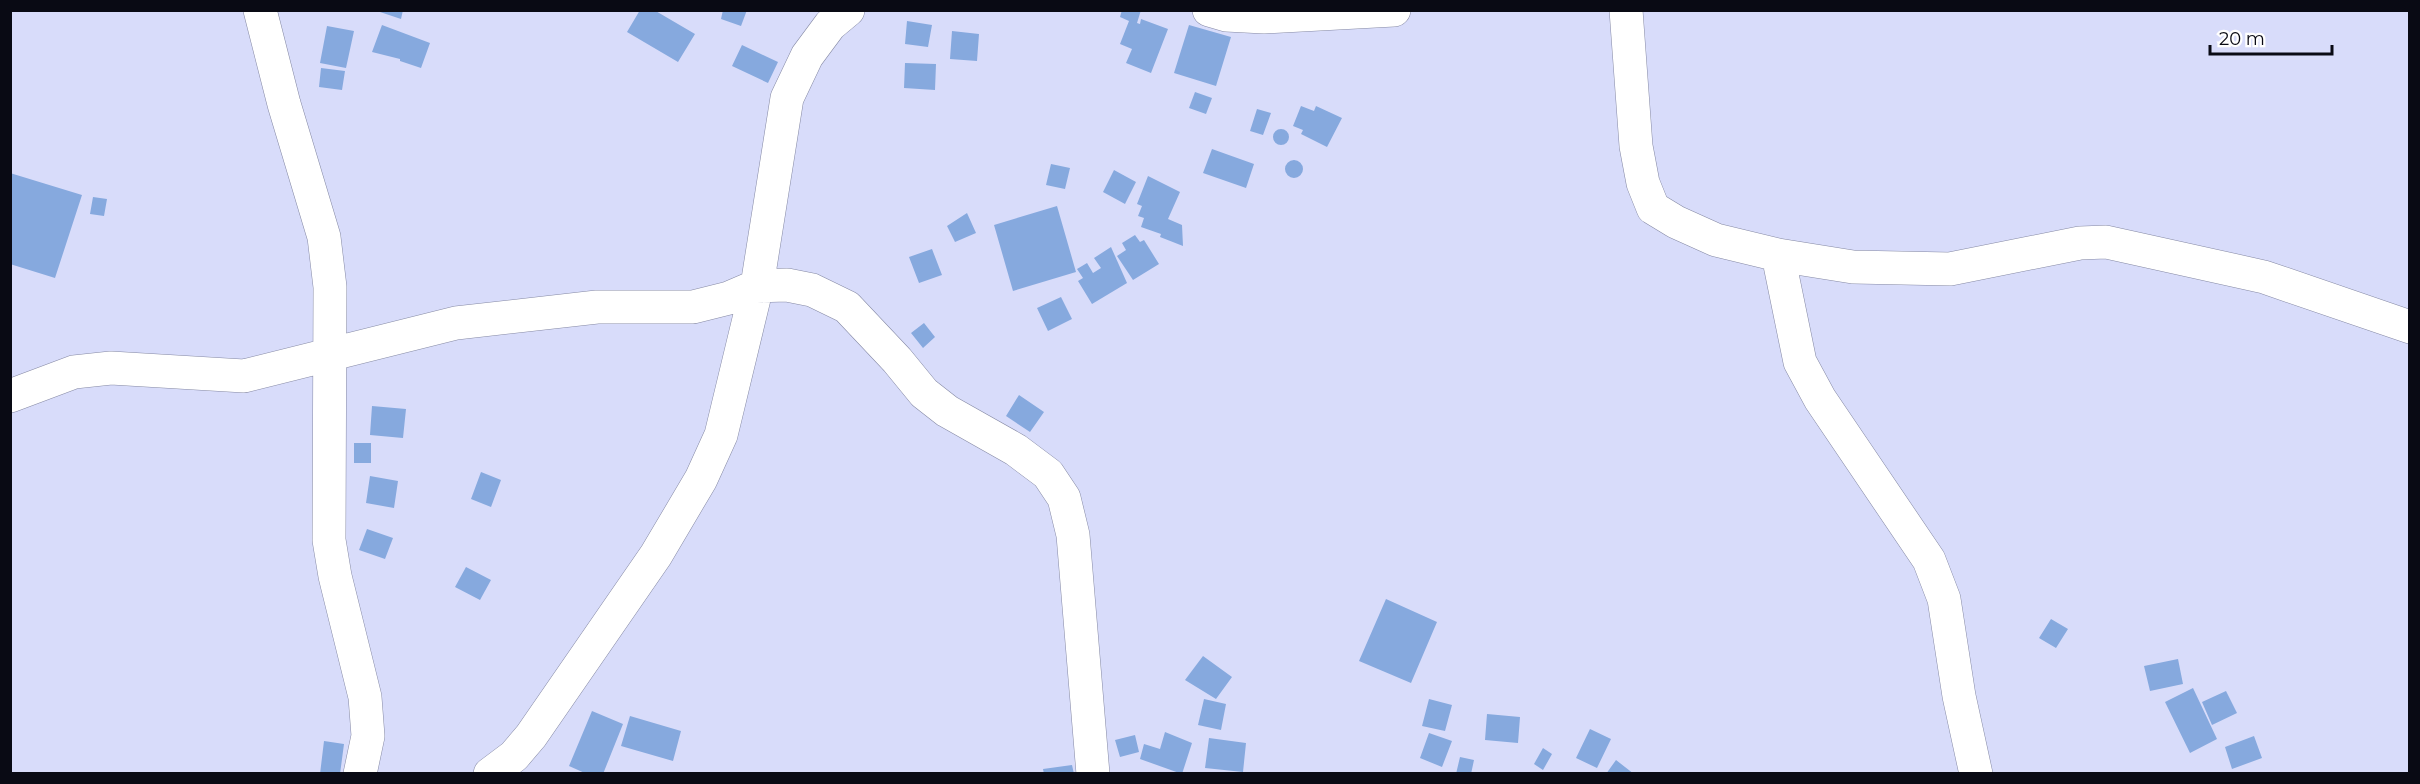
<svg xmlns="http://www.w3.org/2000/svg" width="2420" height="784" font-family="Montserrat,sans-serif">
  <style>
    .building { fill: #86a9de }
    .lines { fill: none; stroke-linecap: round; stroke-linejoin: round }
    .minor-casing { stroke: #8589a4; stroke-width: 34 }
    .minor { stroke: #fff; stroke-width: 33 }
  </style>
  <rect width="100%" height="100%" fill="#d8dcfa"/>
  <path class="building" d="M 374,10 L 403,10 L 401,19 Z
    M 640,10 L 654,10 L 695,34 L 678,62 L 627,32 Z
    M 723,10 L 747,10 L 741,26 L 721,19 Z
    M 1122,10 L 1141,10 L 1137,23 L 1140,24 L 1141,19 L 1168,29 L 1151,73 L 1126,63 L 1132,49 L 1120,44 L 1129,21 L 1120,17 Z
    M 907,21 L 932,25 L 928,47 L 905,44 Z
    M 382,25 L 430,43 L 421,68 L 400,61 L 400,59 L 372,52 Z
    M 1189,25 L 1231,37 L 1216,86 L 1174,73 Z
    M 327,26 L 354,31 L 346,68 L 320,63 Z
    M 952,31 L 979,34 L 977,61 L 950,59 Z
    M 742,45 L 778,62 L 768,83 L 732,66 Z
    M 905,63 L 936,64 L 935,90 L 904,88 Z
    M 321,68 L 345,71 L 342,90 L 319,87 Z
    M 1195,92 L 1212,98 L 1206,114 L 1189,108 Z
    M 1301,106 L 1314,111 L 1316,106 L 1342,118 L 1327,147 L 1301,134 L 1303,130 L 1293,126 Z
    M 1257,109 L 1271,113 L 1263,135 L 1250,131 Z
    M1273 137a8 8 0 1 1 16 0a8 8 0 1 1-16 0Z
    M 1212,149 L 1254,164 L 1246,188 L 1203,173 Z
    M1285 169a9 9 0 1 1 18 0a9 9 0 1 1-18 0Z
    M 1051,164 L 1070,168 L 1065,189 L 1046,185 Z
    M 1114,170 L 1136,182 L 1125,204 L 1103,192 Z
    M 10,173 L 82,195 L 55,278 L 10,264 Z
    M 1148,176 L 1180,192 L 1168,219 L 1182,225 L 1183,246 L 1160,237 L 1161,234 L 1141,227 L 1144,218 L 1138,216 L 1142,206 L 1137,204 Z
    M 93,197 L 107,199 L 104,216 L 90,214 Z
    M 1057,206 L 1076,272 L 1013,291 L 994,225 Z
    M 967,213 L 976,233 L 955,242 L 947,226 Z
    M 1135,235 L 1140,242 L 1144,240 L 1159,264 L 1133,280 L 1117,256 L 1126,250 L 1122,243 Z
    M 1111,247 L 1127,283 L 1092,304 L 1078,281 L 1083,278 L 1077,269 L 1087,263 L 1093,273 L 1101,268 L 1094,258 Z
    M 932,249 L 942,275 L 919,283 L 909,257 Z
    M 1061,297 L 1072,319 L 1048,331 L 1037,308 Z
    M 924,323 L 935,337 L 923,348 L 911,333 Z
    M 1019,395 L 1044,412 L 1030,432 L 1006,416 Z
    M 372,406 L 406,409 L 403,438 L 370,435 Z
    M 354,443 L 371,443 L 371,463 L 354,463 Z
    M 481,472 L 501,480 L 491,507 L 471,499 Z
    M 370,476 L 398,481 L 394,508 L 366,503 Z
    M 367,529 L 393,538 L 385,559 L 359,550 Z
    M 466,567 L 491,580 L 480,600 L 455,587 Z
    M 1386,599 L 1437,622 L 1411,683 L 1359,661 Z
    M 2051,619 L 2068,629 L 2056,648 L 2039,638 Z
    M 1203,656 L 1232,677 L 1216,699 L 1185,680 Z
    M 2178,659 L 2183,684 L 2150,691 L 2144,666 Z
    M 2193,688 L 2217,739 L 2190,753 L 2165,702 Z
    M 2226,691 L 2237,713 L 2212,725 L 2202,702 Z
    M 1204,699 L 1226,704 L 1221,730 L 1198,725 Z
    M 1429,699 L 1452,705 L 1445,731 L 1422,726 Z
    M 592,711 L 623,724 L 603,774 L 587,774 L 569,766 Z
    M 1487,714 L 1520,717 L 1518,743 L 1485,740 Z
    M 630,716 L 681,731 L 673,761 L 621,746 Z
    M 1590,729 L 1611,739 L 1597,768 L 1576,758 Z
    M 1165,732 L 1192,743 L 1182,774 L 1140,759 L 1144,744 L 1160,749 Z
    M 1429,733 L 1452,741 L 1442,767 L 1420,758 Z
    M 1135,735 L 1139,752 L 1120,757 L 1115,740 Z
    M 2254,736 L 2262,758 L 2232,769 L 2225,747 Z
    M 1209,738 L 1246,743 L 1243,772 L 1205,768 Z
    M 324,741 L 344,744 L 340,774 L 320,774 Z
    M 1543,748 L 1552,754 L 1543,770 L 1534,764 Z
    M 1460,757 L 1474,760 L 1471,774 L 1456,774 Z
    M 1616,760 L 1634,774 L 1606,774 Z
    M 1072,765 L 1074,774 L 1044,774 L 1043,769 Z"/>
  <g class="lines">
    <defs>
      <path id="minor" d="M 260,10 L 284,104 L 324,237 L 330,287 L 329,540 L 335,576 L 365,697 L 368,736 L 360,774
        M 1209,10 L 1226,15 L 1264,17 L 1394,10
        M 1626,10 L 1636,146 L 1643,183 L 1653,208 L 1676,222 L 1716,240 L 1778,255 L 1853,267 L 1950,269 L 2080,243 L 2106,242 L 2264,277 L 2410,327
        M 1778,255 L 1800,362 L 1820,399 L 1929,560 L 1944,599 L 1959,696 L 1976,774
        M 10,396 L 74,372 L 111,368 L 244,376 L 456,323 L 597,307 L 693,307 L 729,298 L 757,286 L 787,285 L 812,290 L 847,307 L 897,360 L 924,393 L 947,411 L 1016,450 L 1048,474 L 1064,498 L 1073,535 L 1093,774
        M 490,774 L 514,756 L 531,736 L 656,555 L 701,479 L 721,435 L 757,286 L 787,98 L 807,56 L 830,25 L 848,10"/>
    </defs>
    <use href="#minor" class="minor-casing"/>
    <use href="#minor" class="minor"/>
  </g>
  <rect width="2420" height="784" fill="none" stroke="#090a14" stroke-width="24"/>
  <path d="M2210 45v9h122v-9" fill="none" stroke="#090a14" stroke-width="3"/>
  <text x="2219" y="45" font-size="18" fill="#090a14" stroke="#ffffff" stroke-width="4.5" paint-order="stroke">20 m</text>
</svg>
